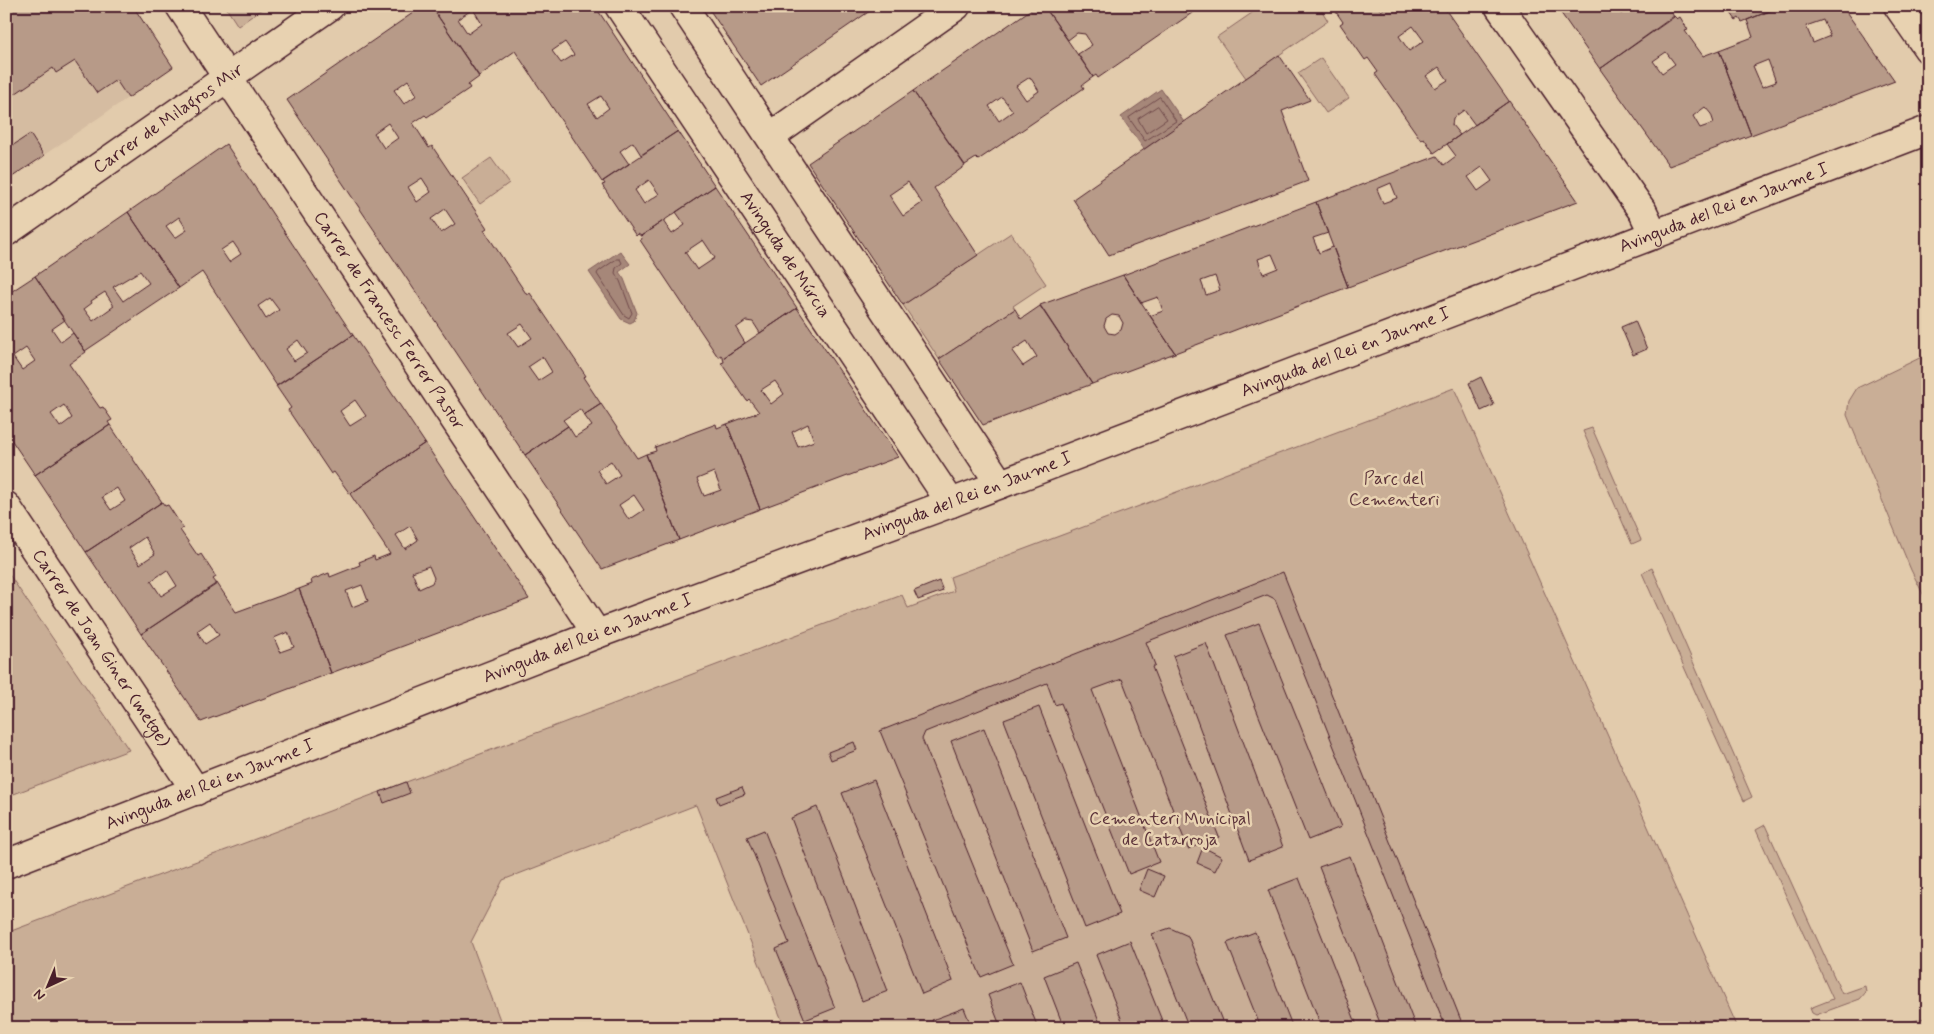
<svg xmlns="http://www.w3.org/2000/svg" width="1934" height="1034" font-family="Mynerve,sans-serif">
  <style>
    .built { fill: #d5bca1 }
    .green { fill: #c9ae96; stroke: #8a6660 }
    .water { fill: #a68779; stroke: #815d5a }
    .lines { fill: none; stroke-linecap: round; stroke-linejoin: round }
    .shore { stroke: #6f494a; stroke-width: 1 }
    .building { fill: #b79a88; stroke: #4a1f2b; fill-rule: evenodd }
    .minor-casing { stroke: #4a1f2b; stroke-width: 31 }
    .tertiary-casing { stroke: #4a1f2b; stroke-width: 31 }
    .minor { stroke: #e8d2b1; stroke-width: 28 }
    .tertiary { stroke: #e8d2b1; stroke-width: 28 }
    .labels { text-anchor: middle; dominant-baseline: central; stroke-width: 5; stroke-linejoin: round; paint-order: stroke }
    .street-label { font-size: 18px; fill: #4a1f2b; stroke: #e8d2b1 }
    .park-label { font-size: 18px; fill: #5d343b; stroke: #e8d2b1 }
  </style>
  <rect width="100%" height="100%" fill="#e2cbac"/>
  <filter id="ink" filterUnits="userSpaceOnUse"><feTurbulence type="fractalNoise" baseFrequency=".02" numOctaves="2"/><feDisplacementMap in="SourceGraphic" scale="10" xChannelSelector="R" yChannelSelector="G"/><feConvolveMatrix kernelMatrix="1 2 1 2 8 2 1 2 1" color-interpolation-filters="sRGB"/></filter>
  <g filter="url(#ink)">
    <path class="built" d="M 6,6 L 133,6 L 173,67 L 6,181 Z"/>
    <path class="green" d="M 225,6 L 266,6 L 238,26 Z
      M 1262,6 L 1319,6 L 1328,21 L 1246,78 L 1217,37 Z
      M 1321,58 L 1349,98 L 1326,113 L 1298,73 Z
      M 491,158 L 509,183 L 480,204 L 462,178 Z
      M 1011,233 L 1046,284 L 1013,306 L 1015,309 L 939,359 L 903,305 Z
      M 1928,354 L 1928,604 L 1911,570 L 1847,415 L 1849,401 L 1857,388 Z
      M 1454,388 L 1737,1028 L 785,1028 L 696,805 L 503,880 L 471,942 L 503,1028 L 6,1028 L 6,933 L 902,595 L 908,608 L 954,591 L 950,577 Z
      M 1592,428 L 1641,540 L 1632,544 L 1583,431 Z
      M 1652,568 L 1752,797 L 1744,801 L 1642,573 Z
      M 6,570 L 129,750 L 6,797 Z
      M 1765,825 L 1842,994 L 1865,986 L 1866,992 L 1860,999 L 1816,1015 L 1812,1013 L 1810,1008 L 1833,999 L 1756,830 Z
      M 1928,1017 L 1928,1028 L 1890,1028 Z"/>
    <path class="water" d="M 1161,89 L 1184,122 L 1144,149 L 1121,117 Z
      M 620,251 L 630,264 L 619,272 L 624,279 L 637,313 L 634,321 L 630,323 L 621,319 L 589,272 Z"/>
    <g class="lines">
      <path class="shore" d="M 1160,97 L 1176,121 L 1145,141 L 1129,118 Z
        M 1158,106 L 1167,119 L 1146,133 L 1138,119 Z
        M 617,259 L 620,259 L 622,263 L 616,268 L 615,273 L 620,281 L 632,313 L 629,318 L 624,315 L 597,274 L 598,272 Z"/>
    </g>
    <path class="building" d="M 6,6 L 133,6 L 173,67 L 128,98 L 116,80 L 97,93 L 75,61 L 56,73 L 53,68 L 6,100 Z
      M 423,6 L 431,6 L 479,77 L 468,85 L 470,88 L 427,117 L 425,115 L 413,123 L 429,148 L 432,146 L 487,228 L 484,230 L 527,295 L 530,293 L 586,376 L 583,377 L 601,404 L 584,415 L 580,409 L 563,420 L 568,426 L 525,455 L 287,100 ZM 408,80 L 417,95 L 404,104 L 394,90 ZM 388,123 L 398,138 L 384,148 L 374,133 ZM 422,178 L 431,192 L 417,202 L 408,187 ZM 445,209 L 455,224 L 441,233 L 431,219 ZM 522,324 L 532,338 L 518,347 L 508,333 ZM 543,357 L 552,372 L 538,381 L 528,367 Z
      M 431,6 L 523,6 L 527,12 L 536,6 L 595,6 L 678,131 L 641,155 L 633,142 L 620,151 L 629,164 L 602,182 L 515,51 L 479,76 ZM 473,9 L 482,24 L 468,34 L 458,19 ZM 565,42 L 574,55 L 561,63 L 552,51 ZM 601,96 L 609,108 L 597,117 L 588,104 Z
      M 707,6 L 780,6 L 781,8 L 784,6 L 877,6 L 761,86 Z
      M 1036,6 L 1044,6 L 1093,77 L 1082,85 L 1084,88 L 978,160 L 976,158 L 965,165 L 913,91 ZM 1030,77 L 1039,91 L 1026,100 L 1016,86 ZM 1002,97 L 1013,111 L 999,121 L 989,106 Z
      M 1044,6 L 1202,6 L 1098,78 L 1096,75 L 1093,77 L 1078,54 L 1092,45 L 1085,34 L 1077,33 L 1068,40 Z
      M 1332,6 L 1378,6 L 1381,11 L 1388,6 L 1443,6 L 1509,101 L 1475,125 L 1464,110 L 1453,118 L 1452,125 L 1460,135 L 1434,153 L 1424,138 L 1421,140 L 1375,74 L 1378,72 L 1368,58 L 1365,60 L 1340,24 L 1343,22 ZM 1413,26 L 1424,41 L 1409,51 L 1399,36 ZM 1439,67 L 1448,80 L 1435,88 L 1426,76 Z
      M 1556,6 L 1616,6 L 1621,14 L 1631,6 L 1668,6 L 1674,17 L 1600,69 Z
      M 1726,6 L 1782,6 L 1742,22 L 1739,18 L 1736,20 Z
      M 1782,6 L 1842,6 L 1895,81 L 1751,135 L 1719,50 L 1753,37 L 1747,20 ZM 1823,20 L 1830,36 L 1813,43 L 1806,26 ZM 1768,60 L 1776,82 L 1762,87 L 1753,66 Z
      M 1674,16 L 1677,19 L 1680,17 L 1688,30 L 1685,31 L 1703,56 L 1719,50 L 1751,135 L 1669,166 L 1600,69 ZM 1666,52 L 1675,64 L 1662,73 L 1653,61 ZM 1705,107 L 1711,114 L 1714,123 L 1700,128 L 1693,116 Z
      M 1279,55 L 1310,100 L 1282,111 L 1308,181 L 1109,255 L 1073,199 Z
      M 913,91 L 965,166 L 934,188 L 978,255 L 903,305 L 808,163 ZM 908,182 L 922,203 L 903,216 L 889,195 Z
      M 1509,101 L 1578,201 L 1348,287 L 1316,202 L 1437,156 L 1444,165 L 1456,156 L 1447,144 ZM 1482,167 L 1492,181 L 1478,191 L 1468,177 ZM 1391,183 L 1397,198 L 1383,203 L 1377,189 Z
      M 678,131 L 715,186 L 641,236 L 638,234 L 636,236 L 602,185 L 605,184 L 603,181 ZM 649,180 L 659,194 L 644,204 L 635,190 Z
      M 30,134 L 44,156 L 6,181 L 6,150 Z
      M 226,144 L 353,335 L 277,386 L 202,272 L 179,288 L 128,212 ZM 179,217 L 187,230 L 175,238 L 166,226 ZM 233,242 L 241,254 L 229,262 L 221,250 ZM 270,298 L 279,310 L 266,319 L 258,306 ZM 298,340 L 307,353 L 294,361 L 286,349 Z
      M 715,186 L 797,308 L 760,333 L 753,322 L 746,321 L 736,328 L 745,343 L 723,358 L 721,355 L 718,357 L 640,240 L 642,239 L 641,236 L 663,221 L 672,234 L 685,225 L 676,212 ZM 703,240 L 715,258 L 697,270 L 685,252 Z
      M 1316,202 L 1328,233 L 1313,238 L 1319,253 L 1333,247 L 1348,287 L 1175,353 L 1150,316 L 1163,311 L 1158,297 L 1141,303 L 1123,275 ZM 1272,254 L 1278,268 L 1263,274 L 1258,259 ZM 1215,276 L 1220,290 L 1206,295 L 1201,281 Z
      M 128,212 L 179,288 L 85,351 L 35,276 ZM 140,271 L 149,283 L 123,301 L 113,287 ZM 105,292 L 114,306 L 93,321 L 84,309 L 92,303 L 91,301 Z
      M 1123,275 L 1175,353 L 1092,384 L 1040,305 ZM 1112,315 L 1119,316 L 1123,323 L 1121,330 L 1115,334 L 1108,333 L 1104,326 L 1106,319 Z
      M 35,276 L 65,320 L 52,329 L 61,342 L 73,333 L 86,352 L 69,364 L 100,408 L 103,407 L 112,420 L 108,422 L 110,425 L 35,475 L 6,432 L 6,295 ZM 26,348 L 35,361 L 22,370 L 13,357 ZM 64,405 L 72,418 L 60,427 L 51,414 Z
      M 1040,306 L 1092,384 L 983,425 L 939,359 L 1015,309 L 1021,319 ZM 1027,341 L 1037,357 L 1023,366 L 1012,351 Z
      M 797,308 L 898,457 L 760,509 L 727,424 L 759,412 L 749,399 L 747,401 L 721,363 L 724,362 L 723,358 ZM 775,381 L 784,394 L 771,404 L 761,390 ZM 808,424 L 814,441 L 798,447 L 792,432 Z
      M 1635,321 L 1647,349 L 1633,355 L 1621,327 Z
      M 353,335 L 425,443 L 350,494 L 334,472 L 331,474 L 288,410 L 291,408 L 276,386 ZM 355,400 L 366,416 L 350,426 L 340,411 Z
      M 1481,377 L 1494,405 L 1481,411 L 1469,383 Z
      M 601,404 L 637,458 L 646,454 L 679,540 L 602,569 L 525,455 L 568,426 L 575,437 L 592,426 L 584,415 ZM 611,461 L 620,475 L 606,484 L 597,470 ZM 634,495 L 644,510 L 629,520 L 619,505 Z
      M 716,424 L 717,428 L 727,424 L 760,509 L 679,540 L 646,454 L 656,451 L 655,447 ZM 714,472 L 721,490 L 704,496 L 697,479 Z
      M 110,425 L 162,502 L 86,552 L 35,475 ZM 117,488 L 125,501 L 111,510 L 102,497 Z
      M 425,443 L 529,599 L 331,673 L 299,589 L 312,584 L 311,580 L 329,573 L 330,577 L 360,565 L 359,562 L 374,556 L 375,560 L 390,554 L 350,494 ZM 410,526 L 418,540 L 405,549 L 396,535 ZM 429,566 L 434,578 L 432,583 L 419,589 L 412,572 ZM 362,585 L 368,601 L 352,607 L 346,591 Z
      M 162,502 L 165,506 L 168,505 L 183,528 L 180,530 L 198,556 L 201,554 L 216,577 L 213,579 L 217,584 L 141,634 L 86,552 ZM 145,537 L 155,554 L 140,564 L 129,548 ZM 167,570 L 177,586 L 161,596 L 151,581 Z
      M 1283,572 L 1464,1028 L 1446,1028 L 1275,599 L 1267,595 L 1146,642 L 1155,665 L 1152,667 L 1219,837 L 1188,849 L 1122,679 L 1092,690 L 1159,862 L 1129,874 L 1061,703 L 1055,705 L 1047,683 L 925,732 L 922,739 L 1013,964 L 981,977 L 880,731 Z
      M 939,581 L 943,591 L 918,600 L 914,591 Z
      M 217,583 L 236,612 L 299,589 L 331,673 L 201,722 L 141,634 ZM 210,622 L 219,635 L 205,644 L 197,631 ZM 288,632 L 294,647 L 280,652 L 274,638 Z
      M 1259,623 L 1341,827 L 1308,840 L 1227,635 Z
      M 1206,643 L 1283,847 L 1249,860 L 1173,656 Z
      M 1039,707 L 1120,914 L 1085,928 L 1004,720 Z
      M 984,728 L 1066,938 L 1033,951 L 951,741 Z
      M 854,742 L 857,750 L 831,760 L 828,752 Z
      M 874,780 L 953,981 L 922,994 L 842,793 Z
      M 406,782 L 410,793 L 384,803 L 380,792 Z
      M 742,787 L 745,794 L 719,804 L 716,797 Z
      M 817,807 L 888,991 L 862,1001 L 791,818 Z
      M 764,830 L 835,1008 L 805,1020 L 776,949 L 789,943 L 747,837 Z
      M 1203,847 L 1222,857 L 1215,871 L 1197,863 Z
      M 1350,856 L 1416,1028 L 1382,1028 L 1319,867 Z
      M 1147,869 L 1164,876 L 1155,897 L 1139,890 Z
      M 1299,878 L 1358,1028 L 1322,1028 L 1268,890 Z
      M 1170,928 L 1188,936 L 1225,1028 L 1189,1028 L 1152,934 Z
      M 1255,932 L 1293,1028 L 1261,1028 L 1227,943 Z
      M 1130,941 L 1165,1028 L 1125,1028 L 1096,955 Z
      M 1076,963 L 1102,1028 L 1064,1028 L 1044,976 Z
      M 1020,982 L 1038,1028 L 1001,1028 L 988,995 Z
      M 964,1008 L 972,1028 L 935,1028 L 932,1020 Z"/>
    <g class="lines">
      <defs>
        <g id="minor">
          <path id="s1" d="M 180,6 L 597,634"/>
          <path id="s2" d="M 619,6 L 951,503"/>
          <path d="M 683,6 L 1000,484"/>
          <path d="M 1499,6 L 1643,212 L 1654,235"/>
          <path d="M 1898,6 L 1928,49"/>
          <path d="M 771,136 L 956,6"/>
          <path id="s3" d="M 6,232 L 330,6"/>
          <path id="s4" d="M 6,506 L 196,791"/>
        </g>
        <g id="tertiary">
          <path id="s5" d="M 6,864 L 597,634 L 951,503 L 1928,130"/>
        </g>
      </defs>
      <use href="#minor" class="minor-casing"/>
      <use href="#tertiary" class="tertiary-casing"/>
      <use href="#minor" class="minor"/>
      <use href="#tertiary" class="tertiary"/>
    </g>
  </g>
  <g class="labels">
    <g class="street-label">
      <text stroke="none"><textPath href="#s3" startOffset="198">Carrer de Milagros Mir</textPath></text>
      <text stroke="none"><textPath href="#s5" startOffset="1839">Avinguda del Rei en Jaume I</textPath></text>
      <text stroke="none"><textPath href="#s2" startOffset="299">Avinguda de Múrcia</textPath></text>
      <text stroke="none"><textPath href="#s1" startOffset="378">Carrer de Francesc Ferrer Pastor</textPath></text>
      <text stroke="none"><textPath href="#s5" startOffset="1434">Avinguda del Rei en Jaume I</textPath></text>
      <text stroke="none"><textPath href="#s5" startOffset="1029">Avinguda del Rei en Jaume I</textPath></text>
      <text stroke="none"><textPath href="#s5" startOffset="624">Avinguda del Rei en Jaume I</textPath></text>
      <text stroke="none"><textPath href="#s4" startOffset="171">Carrer de Joan Giner (metge)</textPath></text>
      <text stroke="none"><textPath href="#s5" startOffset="219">Avinguda del Rei en Jaume I</textPath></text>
    </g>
    <g class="park-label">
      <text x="1394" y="479">Parc del<tspan x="1394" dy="21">Cementeri</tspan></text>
      <text x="1170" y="819">Cementeri Municipal<tspan x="1170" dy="21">de Catarroja</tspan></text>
    </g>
  </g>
  <rect width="1934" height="1034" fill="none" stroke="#e8d2b1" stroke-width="25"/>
  <rect x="12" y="12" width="1909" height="1009" fill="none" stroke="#4a1f2b" stroke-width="2" filter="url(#ink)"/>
  <g transform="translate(48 986) rotate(224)" stroke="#e8d2b1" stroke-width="4" paint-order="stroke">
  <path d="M0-4L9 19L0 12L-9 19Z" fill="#4a1f2b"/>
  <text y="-8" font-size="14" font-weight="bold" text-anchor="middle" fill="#4a1f2b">N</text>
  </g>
</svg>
